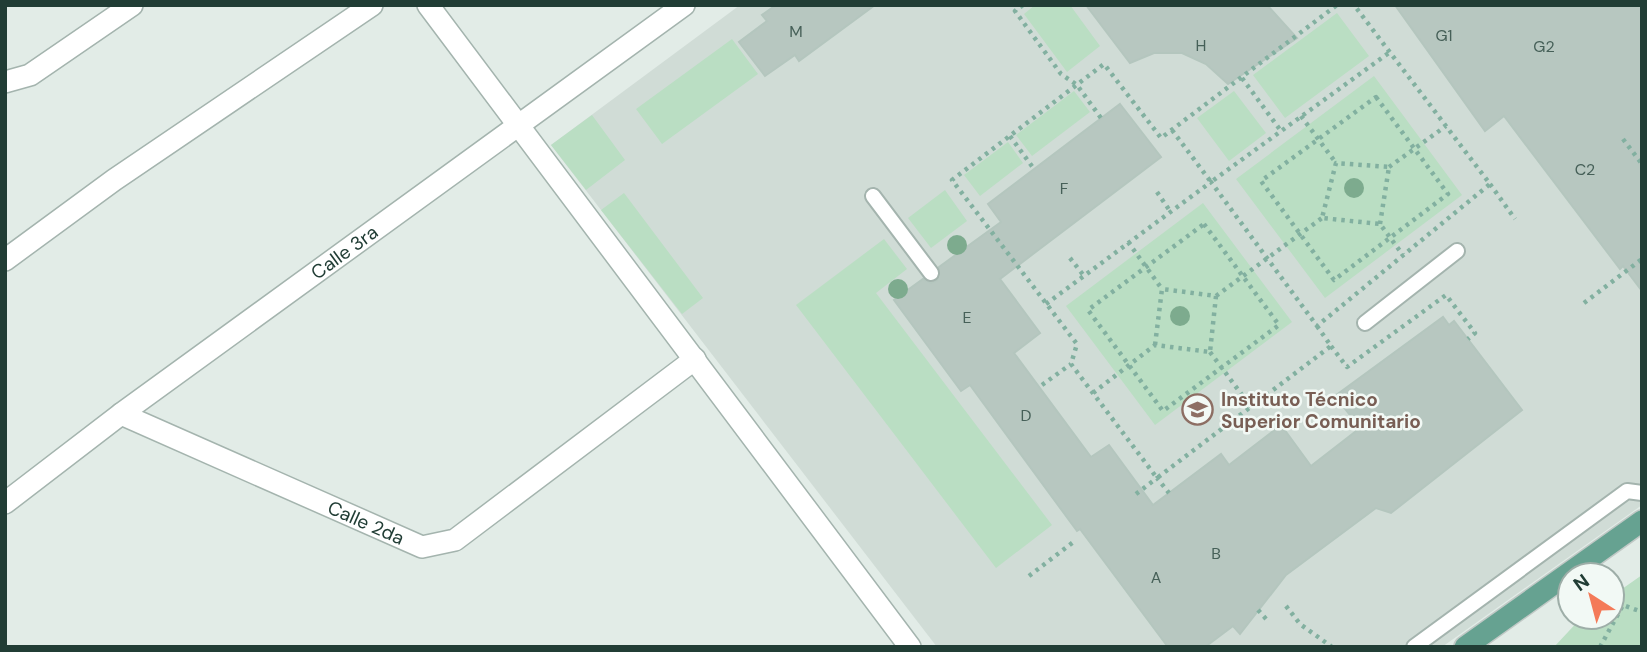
<svg xmlns="http://www.w3.org/2000/svg" width="1647" height="652" font-family="'DM Sans',sans-serif">
  <style>
    .built { fill: #d0dcd6 }
    .green { fill: #badec3 }
    .building { fill: #b7c7c0; stroke: #b4c6be; stroke-width: 2 }
    .lines { fill: none; stroke-linecap: round; stroke-linejoin: round }
    .lane-casing { stroke: #a4b4ae; stroke-width: 18 }
    .street-casing { stroke: #a4b4ae; stroke-width: 24 }
    .primary-casing { stroke: #c1c9c6; stroke-width: 24 }
    .path { stroke: #82b0a0; stroke-width: 4.5; stroke-dasharray: 3.5 5; stroke-linecap: butt }
    .lane { stroke: #fff; stroke-width: 14 }
    .street { stroke: #fff; stroke-width: 21 }
    .primary { stroke: #66a291; stroke-width: 21 }
    .tree { fill: #7dab8e }
    .labels { text-anchor: middle; dominant-baseline: central; stroke-width: 5; stroke-linejoin: round; paint-order: stroke }
    .number-label { font-size: 16px; fill: #466058 }
    .street-label { font-size: 19px; fill: #213d35; stroke: #f2f9f5 }
    .education-label { font-size: 19px; font-weight: bold; fill: #785e54; stroke: #f2f9f5; text-anchor: start }
  </style>
  <rect width="100%" height="100%" fill="#e2ece7"/>
  <path class="built" d="M 740,5 L 1642,5 L 1642,505 L 1442,647 L 937,647 L 551,145 Z"/>
  <path class="green" d="M 1035,5 L 1070,5 L 1100,46 L 1067,72 L 1024,14 Z
    M 1337,13 L 1369,56 L 1285,118 L 1253,75 Z
    M 732,39 L 758,74 L 662,144 L 636,109 Z
    M 1374,76 L 1462,195 L 1325,298 L 1236,179 Z
    M 1074,91 L 1090,112 L 1032,156 L 1016,135 Z
    M 1234,91 L 1266,133 L 1229,161 L 1197,118 Z
    M 592,115 L 625,160 L 586,190 L 551,145 Z
    M 1008,142 L 1023,163 L 980,196 L 964,175 Z
    M 945,190 L 967,221 L 931,248 L 908,218 Z
    M 624,193 L 703,298 L 682,314 L 601,210 Z
    M 1203,203 L 1292,322 L 1155,425 L 1066,306 Z
    M 884,239 L 907,269 L 876,293 L 1052,525 L 996,568 L 796,305 Z
    M 1642,575 L 1642,647 L 1554,647 L 1582,617 L 1612,617 L 1612,596 Z"/>
  <path class="building" d="M 776,5 L 875,5 L 799,61 L 795,55 L 765,76 L 739,42 L 767,21 L 762,15 Z
    M 1086,5 L 1267,5 L 1297,38 L 1228,84 L 1206,64 L 1182,53 L 1154,53 L 1130,63 Z
    M 1395,5 L 1642,5 L 1642,291 L 1623,266 L 1620,269 L 1504,116 L 1485,131 Z
    M 1120,104 L 1161,157 L 1000,279 L 1040,333 L 1014,353 L 1091,457 L 1109,445 L 1153,505 L 1221,454 L 1229,465 L 1281,425 L 1311,466 L 1360,428 L 1335,396 L 1443,317 L 1449,325 L 1454,321 L 1522,410 L 1391,513 L 1376,508 L 1286,575 L 1240,634 L 1233,626 L 1205,647 L 1168,647 L 1080,529 L 1077,531 L 970,385 L 961,391 L 894,300 L 923,279 L 931,283 L 937,280 L 939,267 L 1001,222 L 988,204 Z"/>
  <g class="lines">
    <defs>
      <path id="lane" d="M 873,196 L 931,273
        M 1365,323 L 1457,251
        M 1414,647 L 1627,491 L 1642,493"/>
      <g id="street">
        <path d="M 428,5 L 910,647"/>
        <path d="M 5,82 L 30,75 L 132,5"/>
        <path d="M 5,260 L 114,180 L 372,5"/>
        <path id="s1" d="M 121,414 L 422,547 L 455,540 L 695,359"/>
        <path id="s2" d="M 5,503 L 121,414 L 684,5"/>
      </g>
      <path id="primary" d="M 1465,647 L 1642,521"/>
    </defs>
    <use href="#lane" class="lane-casing"/>
    <use href="#street" class="street-casing"/>
    <use href="#primary" class="primary-casing"/>
    <path class="path" d="M 1023,5 L 1015,11 L 1061,74 L 1077,85 L 1101,118
      M 1242,78 L 1281,131
      M 1376,97 L 1448,194 L 1334,280 L 1261,181 Z
      M 1301,116 L 1336,163
      M 1172,130 L 1211,182 L 1390,52
      M 1010,136 L 1034,169
      M 1623,139 L 1642,164
      M 1389,167 L 1446,126
      M 1490,184 L 1515,219
      M 1157,192 L 1170,211
      M 1204,224 L 1279,325 L 1163,411 L 1088,310 Z
      M 1380,224 L 1389,167 L 1336,163 L 1322,218 L 1380,224 L 1403,255
      M 1128,242 L 1162,289
      M 1070,258 L 1084,276
      M 1216,296 L 1322,218
      M 1584,303 L 1642,259
      M 1046,304 L 1211,182 L 1317,326 L 1490,184 L 1354,5
      M 1317,326 L 1331,346 L 1157,478 L 1071,364 L 1077,344 L 952,180 L 1104,64 L 1161,138 L 1337,5
      M 1331,346 L 1347,367 L 1446,295 L 1475,333 L 1468,339
      M 1210,352 L 1251,407
      M 1042,385 L 1071,364
      M 1093,393 L 1155,345 L 1210,352 L 1216,296 L 1162,289 L 1155,345
      M 1136,494 L 1157,478 L 1169,493
      M 1029,576 L 1076,540
      M 1286,606 L 1300,624 L 1332,647
      M 1258,610 L 1267,620
      M 1600,647 L 1623,605 L 1642,612"/>
    <use href="#lane" class="lane"/>
    <use href="#street" class="street"/>
    <use href="#primary" class="primary"/>
  </g>
  <g class="tree">
    <circle cx="1354" cy="188" r="10"/>
    <circle cx="957" cy="245" r="10"/>
    <circle cx="898" cy="289" r="10"/>
    <circle cx="1180" cy="316" r="10"/>
  </g>
  <defs>
    <symbol id="university-ring" viewBox="-11 -11 22 22"><circle r="9.5" fill="#f2f9f5" stroke="#8d6e63" stroke-width="1.5"/><path d="M0-5L7-2L0 1L-7-2ZM-4 1L0 2.5L4 1V4Q0 6-4 4Z" fill="#8d6e63"/></symbol>
  </defs>
  <g fill-rule="evenodd">
    <use href="#university-ring" x="1180" y="392" width="35" height="35"/>
  </g>
  <g class="labels">
    <g class="number-label">
      <text x="796" y="31">M</text>
      <text x="1444" y="35">G1</text>
      <text x="1201" y="45">H</text>
      <text x="1544" y="46">G2</text>
      <text x="1585" y="169">C2</text>
      <text x="1064" y="188">F</text>
      <text x="967" y="317">E</text>
      <text x="1026" y="415">D</text>
      <text x="1216" y="553">B</text>
      <text x="1156" y="577">A</text>
    </g>
    <g class="street-label">
      <text stroke="none"><textPath href="#s2" startOffset="422">Calle 3ra</textPath></text>
      <text stroke="none"><textPath href="#s1" startOffset="268">Calle 2da</textPath></text>
    </g>
    <g class="education-label">
      <text x="1221" y="399">Instituto Técnico<tspan x="1221" dy="22">Superior Comunitario</tspan></text>
    </g>
  </g>
  <rect width="1647" height="652" fill="none" stroke="#213d35" stroke-width="14"/>
  <g transform="translate(1591 596) rotate(324)"><circle r="33" fill="#f2f9f5" stroke="#9eaea8" stroke-width="2"/>
  <path d="M0-5L12 26L0 18L-12 26Z" fill="#f47a58"/>
  <text y="-10" font-size="19" font-weight="bold" text-anchor="middle" fill="#213d35">N</text>
  </g>
</svg>
